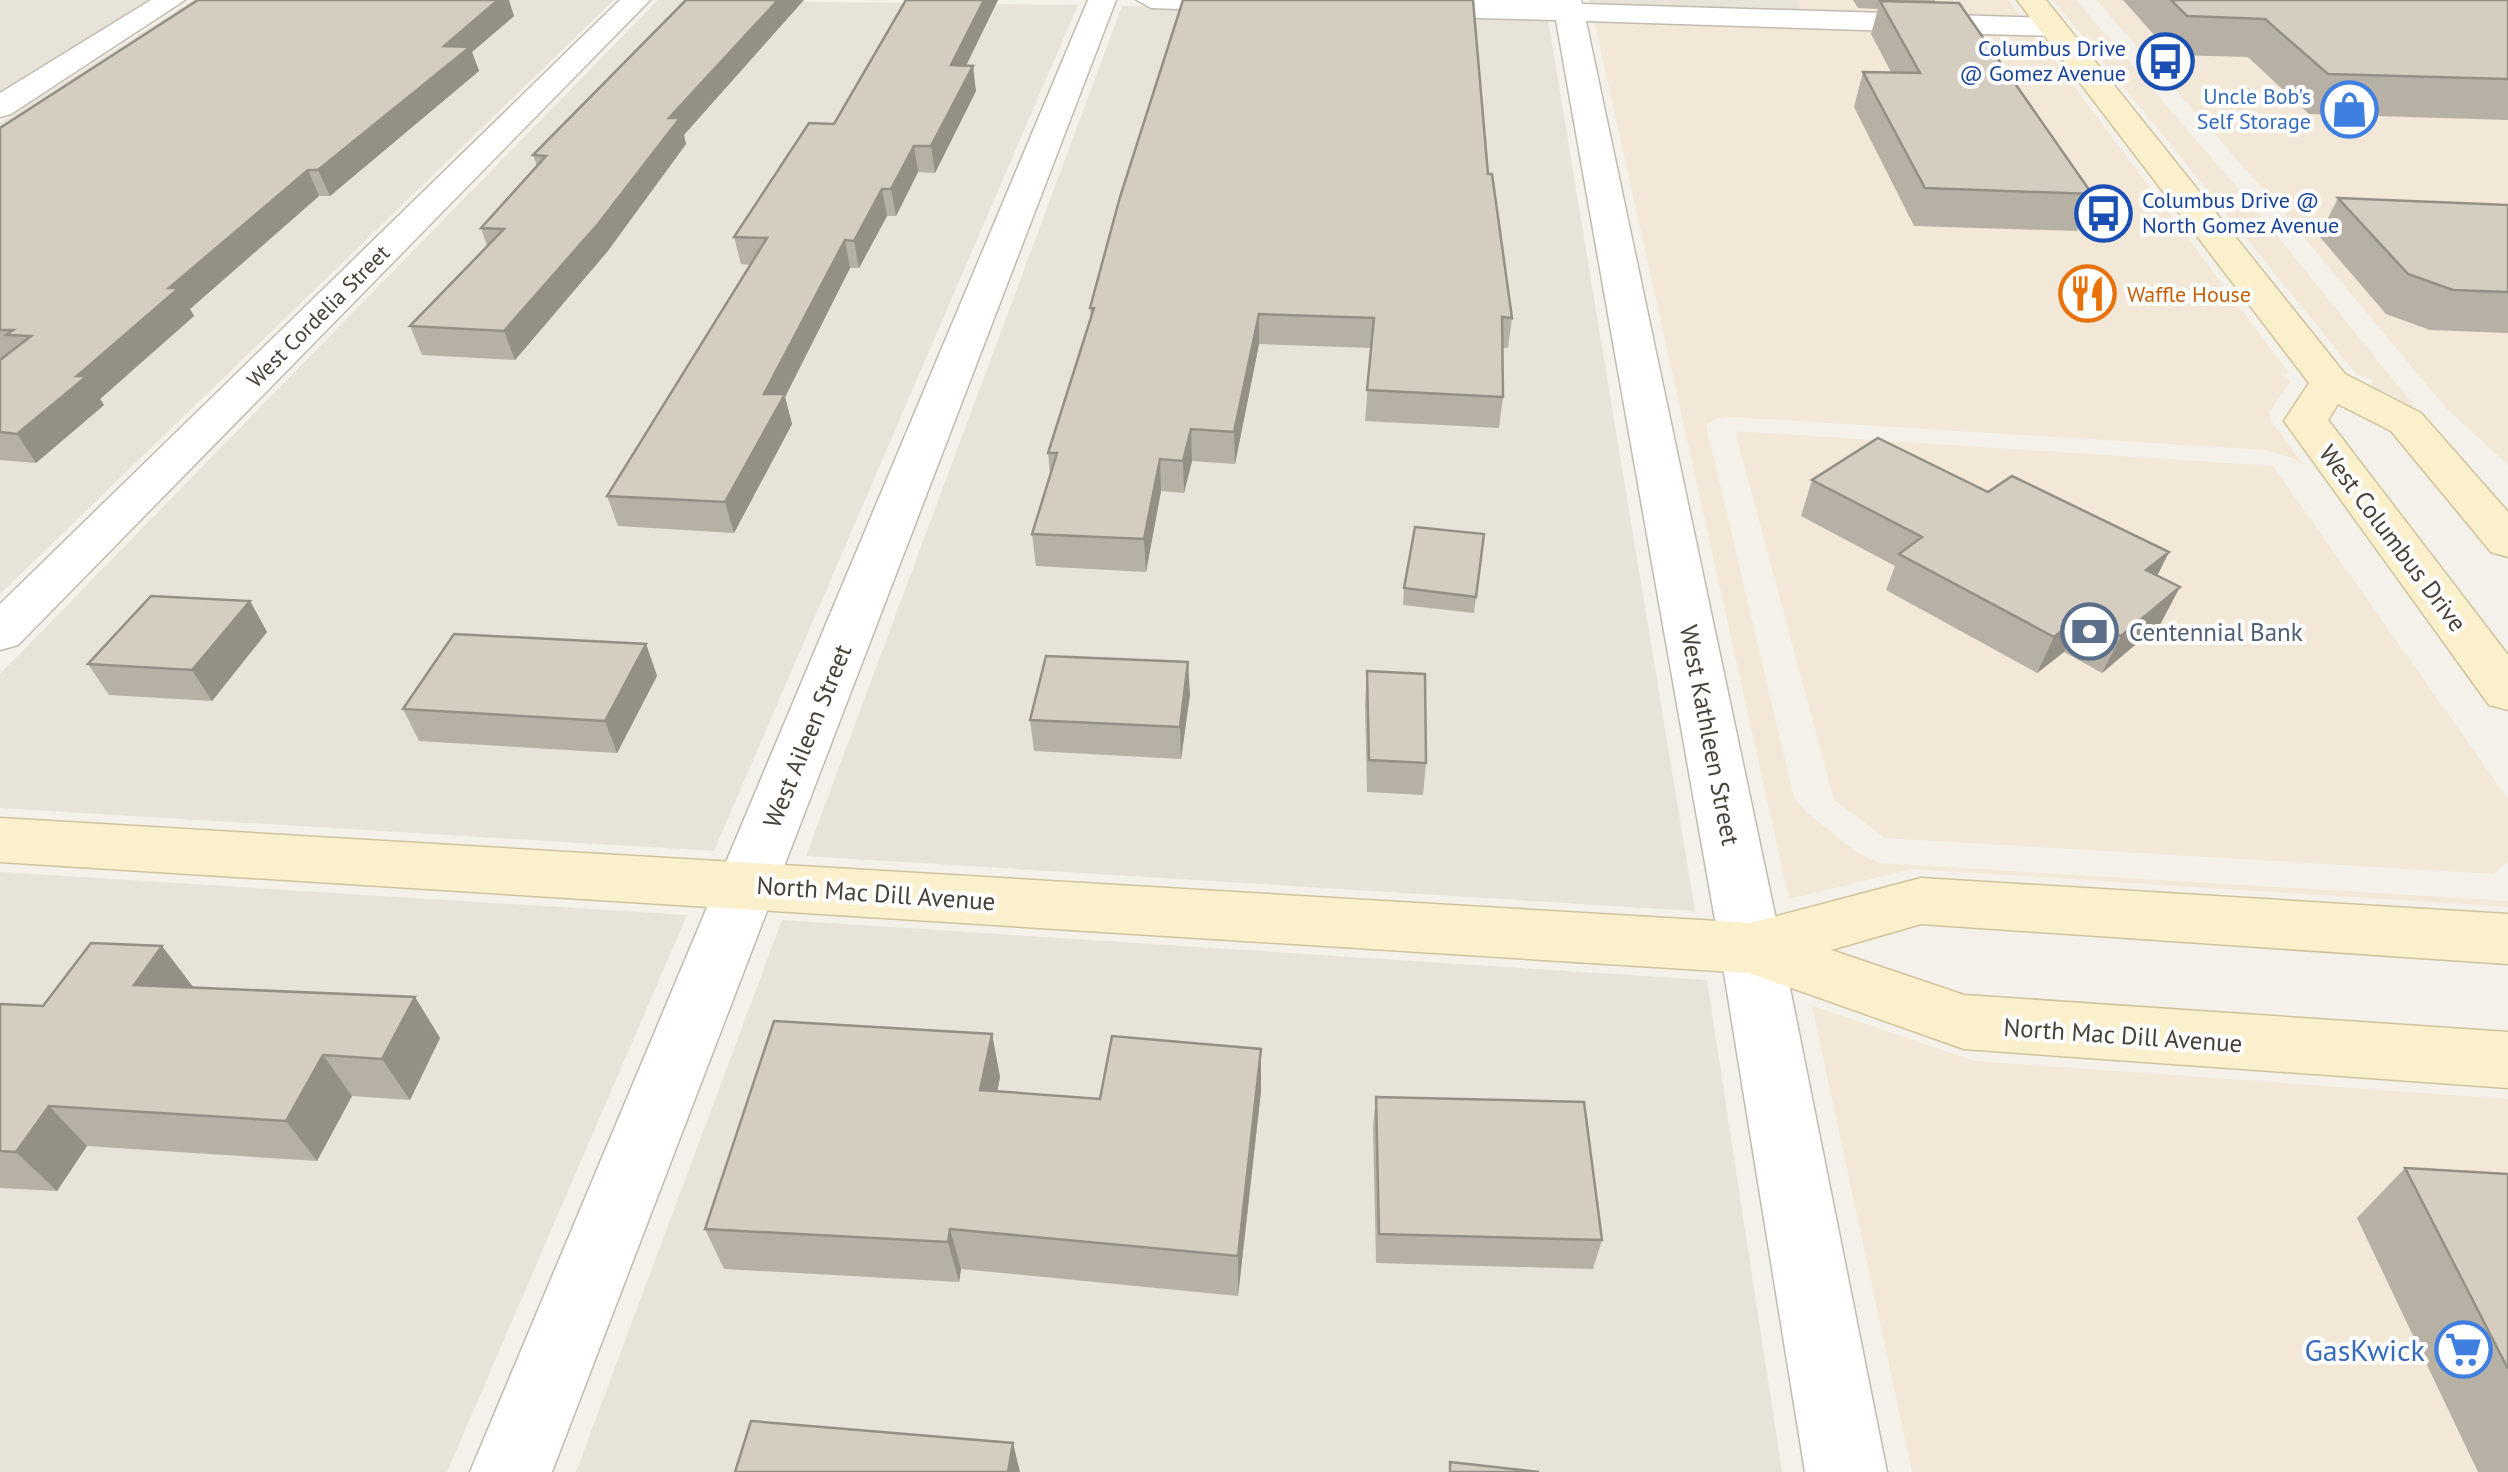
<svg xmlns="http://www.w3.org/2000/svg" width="2508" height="1472" font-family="'PT Sans',sans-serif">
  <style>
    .residential { fill: #e7e3d8 }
    .commercial { fill: #f3e8d7 }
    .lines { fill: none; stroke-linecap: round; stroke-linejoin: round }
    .street-casing { stroke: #c1bbb0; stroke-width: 3 }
    .secondary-casing { stroke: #cfc49c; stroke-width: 3 }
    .street { fill: #fff; fill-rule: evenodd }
    .secondary { fill: #faf1cc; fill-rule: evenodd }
    .wall { fill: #b6b0a5 }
    .shaded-wall { fill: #949086 }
    .building { fill: #d4cdc0; stroke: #949086; stroke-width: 2.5 }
    .labels { text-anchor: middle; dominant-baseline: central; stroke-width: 8; stroke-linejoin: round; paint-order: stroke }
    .far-transit-label { font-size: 22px; fill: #164399; stroke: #fff; text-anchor: end }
    .far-shop-label { font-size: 22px; fill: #366cbe; stroke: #fff; text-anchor: end }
    .far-food-label { font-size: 22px; fill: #c56008; stroke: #fff; text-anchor: start }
    .far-street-label { font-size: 22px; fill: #474138; stroke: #fff }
    .street-label { font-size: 25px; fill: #474138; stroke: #fff }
    .service-label { font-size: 25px; fill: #4e5e75; stroke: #fff; text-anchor: start }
    .near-shop-label { font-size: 30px; fill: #366cbe; stroke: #fff; text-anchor: end }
  </style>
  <rect width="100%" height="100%" fill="#f3f1e9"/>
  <path class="residential" d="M 0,0 L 149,0 L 0,91 Z
    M 193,0 L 614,0 L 0,594 L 0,123 Z
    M 658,0 L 1078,5 L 714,851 L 0,808 L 0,674 Z
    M 1589,0 L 1797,0 L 1802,12 L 1591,6 Z
    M 1122,6 L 1548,19 L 1695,911 L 806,856 Z
    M 0,872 L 687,915 L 447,1472 L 0,1472 Z
    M 782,920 L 1707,980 L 1782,1472 L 576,1472 Z"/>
  <path class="commercial" d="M 1797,0 L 2008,0 L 2023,19 L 1802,12 Z
    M 2053,0 L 2076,0 L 2259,213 L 2416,408 L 2371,385 L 2373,380 L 2357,375 Z
    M 2096,0 L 2508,0 L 2508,465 L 2446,408 L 2284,213 Z
    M 1594,20 L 2035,34 L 2289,373 L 2281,375 L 2291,381 L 2270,411 L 2270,419 L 2304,466 L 2293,458 L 2265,450 L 1733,417 L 1715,419 L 1706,425 L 1794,798 L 1806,812 L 1856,852 L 1879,863 L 2508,901 L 2508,907 L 1913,869 L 1789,899 Z
    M 1735,431 L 2273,466 L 2508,799 L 2508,861 L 2494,874 L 1885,838 L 1834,800 Z
    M 1812,1006 L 1975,1061 L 2508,1099 L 2508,1472 L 1912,1472 Z"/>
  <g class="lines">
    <defs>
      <path id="street" d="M 151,0 L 185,0 L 11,114 L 0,117 L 0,93 Z
        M 620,0 L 650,0 L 18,645 L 0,650 L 0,604 Z
        M 1088,0 L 1116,0 L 552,1472 L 470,1472 Z
        M 1137,0 L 1267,0 L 1269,3 L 1255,12 L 1151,8 Z
        M 1452,0 L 1581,0 L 1582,4 L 2052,18 L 2067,27 L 2052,36 L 1586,21 L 1782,948 L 1887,1472 L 1805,1472 L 1720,948 L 1556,20 L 1401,16 L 1387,7 L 1395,0 Z"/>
      <path id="secondary" d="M 2017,0 L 2046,0 L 2345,374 L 2421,413 L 2508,512 L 2508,557 L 2491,552 L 2391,431 L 2338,404 L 2328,420 L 2508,655 L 2508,710 L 2489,705 L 2284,421 L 2309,383 Z
        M 0,818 L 1751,923 L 1921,878 L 2508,914 L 2508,964 L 1921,924 L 1831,950 L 1964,995 L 2508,1032 L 2508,1088 L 1964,1049 L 1749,973 L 0,862 Z"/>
    </defs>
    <use href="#street" class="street-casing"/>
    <use href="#secondary" class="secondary-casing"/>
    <use href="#street" class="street"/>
    <use href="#secondary" class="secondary"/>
  </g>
  <path class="wall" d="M 998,0 L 966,66 L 976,91 L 935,173 L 918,172 L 896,216 L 887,216 L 859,268 L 850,268 L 785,397 L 792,424 L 734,533 L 618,526 L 607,496 L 751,265 L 741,264 L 734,237 Z
    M 1853,0 L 1935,0 L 1934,3 L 2092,194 L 2077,231 L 1914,226 L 1854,107 L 1863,72 L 1891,72 L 1871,34 L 1878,9 L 1858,8 Z
    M 2123,0 L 2508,0 L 2508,120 L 2309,114 L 2248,57 L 2172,55 Z
    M 514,16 L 472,52 L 479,71 L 330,196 L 319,196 L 190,309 L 194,316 L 100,399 L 104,405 L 36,463 L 0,460 L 0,360 L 3,358 L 0,358 L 0,128 Z
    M 684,135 L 686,144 L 607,252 L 515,360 L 422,355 L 410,326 L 487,246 L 481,228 L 537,166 L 533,155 Z
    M 1488,174 L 1512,318 L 1508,348 L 1502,348 L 1503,397 L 1499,428 L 1365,421 L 1371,348 L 1259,344 L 1235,464 L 1192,461 L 1184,493 L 1161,491 L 1146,572 L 1036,566 L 1032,534 L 1050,475 L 1048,453 L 1091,318 L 1090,308 Z
    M 2338,198 L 2508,205 L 2508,333 L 2430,330 L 2386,314 L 2319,236 Z
    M 1812,480 L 1988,492 L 2169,552 L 2157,576 L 2161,623 L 2102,673 L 2064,652 L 2037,673 L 1886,590 L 1895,566 L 1801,516 Z
    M 1484,534 L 1474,613 L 1403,605 L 1404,588 Z
    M 250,601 L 267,632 L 212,701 L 109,695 L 88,664 Z
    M 646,644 L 657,676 L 617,753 L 419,741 L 403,709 Z
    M 1367,671 L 1426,763 L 1423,795 L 1367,792 L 1365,703 Z
    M 1190,694 L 1181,759 L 1034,751 L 1030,720 Z
    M 193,987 L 415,997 L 440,1038 L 410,1100 L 352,1096 L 317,1161 L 87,1146 L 57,1191 L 0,1188 L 0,1004 L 43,1006 Z
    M 992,1034 L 1000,1077 L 997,1092 L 1100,1099 L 1261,1091 L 1238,1296 L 961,1269 L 959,1282 L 724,1269 L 705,1229 Z
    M 1376,1097 L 1602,1240 L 1593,1269 L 1376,1263 L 1373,1127 Z
    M 2405,1168 L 2508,1174 L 2508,1472 L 2478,1472 L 2357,1218 Z"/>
  <path class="shaded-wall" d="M 485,0 L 509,0 L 514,16 L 472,52 L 479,71 L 330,196 L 318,170 L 444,46 Z
    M 778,0 L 804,0 L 684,135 L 686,144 L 607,252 L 515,360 L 504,331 L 669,118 Z
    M 984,0 L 998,0 L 954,90 L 951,65 Z
    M 973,66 L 976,91 L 935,173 L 931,146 Z
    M 914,146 L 918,172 L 896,216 L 891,189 Z
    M 308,170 L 319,196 L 190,309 L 194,316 L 100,399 L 104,405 L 36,463 L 17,434 L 169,288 Z
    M 882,189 L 887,216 L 859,268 L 854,241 Z
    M 845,240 L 850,268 L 785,397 L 792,424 L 734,533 L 725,502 L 764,394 Z
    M 1259,314 L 1259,344 L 1235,464 L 1234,432 Z
    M 1191,429 L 1192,461 L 1184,493 L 1183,461 Z
    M 1160,459 L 1161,491 L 1146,572 L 1144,539 Z
    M 2169,552 L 2151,588 L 2146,570 Z
    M 2180,587 L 2161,623 L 2102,673 L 2121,636 Z
    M 250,601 L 267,632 L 212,701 L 192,670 Z
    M 2081,615 L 2064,652 L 2037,673 L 2054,637 Z
    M 646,644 L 657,676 L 617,753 L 605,721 Z
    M 1188,662 L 1190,694 L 1181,759 L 1180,727 Z
    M 162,946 L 194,988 L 134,985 Z
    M 415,997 L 440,1038 L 410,1100 L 382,1059 Z
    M 992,1034 L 1000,1077 L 989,1132 L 980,1090 Z
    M 1261,1049 L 1261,1091 L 1238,1296 L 1238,1256 Z
    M 323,1055 L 352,1096 L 317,1161 L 286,1121 Z
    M 49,1106 L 87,1146 L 57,1191 L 16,1152 Z
    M 950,1229 L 961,1269 L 959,1282 L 948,1242 Z
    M 1013,1443 L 1020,1472 L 1008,1472 Z"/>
  <path class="building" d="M 198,0 L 498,0 L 444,46 L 470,47 L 318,170 L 308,170 L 169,288 L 179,288 L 77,376 L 87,376 L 17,434 L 0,432 L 0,360 L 31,336 L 6,335 L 13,330 L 0,330 L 0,128 Z
    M 686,0 L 778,0 L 669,118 L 680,118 L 598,224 L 504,331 L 410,326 L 504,229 L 481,228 L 546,156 L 533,155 Z
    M 906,0 L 984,0 L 951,65 L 973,66 L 931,146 L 914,146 L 891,189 L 882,189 L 854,241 L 845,240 L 764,394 L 785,394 L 725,502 L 607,496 L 767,238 L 734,237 L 809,123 L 834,124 Z
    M 1183,0 L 1473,0 L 1488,174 L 1492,174 L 1512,318 L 1502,317 L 1503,397 L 1367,390 L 1374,318 L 1259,314 L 1234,432 L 1191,429 L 1183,461 L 1160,459 L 1144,539 L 1032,534 L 1057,453 L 1048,453 L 1094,308 L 1090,308 L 1120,197 Z
    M 2171,0 L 2508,0 L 2508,79 L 2328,74 L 2265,19 L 2187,16 Z
    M 1880,1 L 1959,3 L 2092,194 L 1925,188 L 1863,72 L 1920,73 Z
    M 2338,198 L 2508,205 L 2508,292 L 2453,290 L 2408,274 Z
    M 1878,438 L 1988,492 L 2012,476 L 2169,552 L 2146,570 L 2180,587 L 2121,636 L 2081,615 L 2054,637 L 1899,554 L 1922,537 L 1812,480 Z
    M 1415,527 L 1484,534 L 1476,597 L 1404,588 Z
    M 151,596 L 250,601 L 192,670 L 88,664 Z
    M 454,634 L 646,644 L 605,721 L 403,709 Z
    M 1046,656 L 1188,662 L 1180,727 L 1030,720 Z
    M 1367,671 L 1425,674 L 1426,763 L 1369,760 Z
    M 91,943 L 162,946 L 134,985 L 415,997 L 382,1059 L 323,1055 L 286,1121 L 49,1106 L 16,1152 L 0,1151 L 0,1004 L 43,1006 Z
    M 774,1021 L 992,1034 L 980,1090 L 1100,1099 L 1112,1036 L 1261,1049 L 1238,1256 L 950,1229 L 948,1242 L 705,1229 Z
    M 1376,1097 L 1584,1102 L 1602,1240 L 1379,1234 Z
    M 2405,1168 L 2508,1174 L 2508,1369 Z
    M 751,1421 L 1013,1443 L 1008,1472 L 735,1472 Z
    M 1450,1462 L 1539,1472 L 1450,1472 Z"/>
  <defs>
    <symbol id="bus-ring" viewBox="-11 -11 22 22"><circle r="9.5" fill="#fff" stroke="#1a4fb4" stroke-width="1.5"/><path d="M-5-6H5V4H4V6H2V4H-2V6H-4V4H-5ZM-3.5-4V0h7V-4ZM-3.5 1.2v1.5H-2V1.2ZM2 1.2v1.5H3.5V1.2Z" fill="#1a4fb4"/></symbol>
    <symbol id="shop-ring" viewBox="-11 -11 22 22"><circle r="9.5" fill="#fff" stroke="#3f7fe0" stroke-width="1.5"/><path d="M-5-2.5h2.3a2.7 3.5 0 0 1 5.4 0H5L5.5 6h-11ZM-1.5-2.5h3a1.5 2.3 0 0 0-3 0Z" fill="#3f7fe0"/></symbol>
    <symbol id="restaurant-ring" viewBox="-11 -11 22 22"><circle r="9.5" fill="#fff" stroke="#e8710a" stroke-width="1.5"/><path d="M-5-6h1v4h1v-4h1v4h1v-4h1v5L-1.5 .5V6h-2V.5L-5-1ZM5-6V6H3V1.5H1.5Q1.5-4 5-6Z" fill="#e8710a"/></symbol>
    <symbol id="bank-ring" viewBox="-11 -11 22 22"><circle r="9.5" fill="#fff" stroke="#5c6f8a" stroke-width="1.5"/><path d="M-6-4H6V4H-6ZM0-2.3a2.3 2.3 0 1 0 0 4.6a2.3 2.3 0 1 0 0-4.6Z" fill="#5c6f8a"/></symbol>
    <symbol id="supermarket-ring" viewBox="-11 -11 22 22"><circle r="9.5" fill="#fff" stroke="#3f7fe0" stroke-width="1.5"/><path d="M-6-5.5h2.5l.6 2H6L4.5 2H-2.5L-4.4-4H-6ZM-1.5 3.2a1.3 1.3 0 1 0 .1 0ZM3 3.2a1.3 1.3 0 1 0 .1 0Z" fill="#3f7fe0"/></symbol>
  </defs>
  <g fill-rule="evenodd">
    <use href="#bus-ring" x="2134" y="30" width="63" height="63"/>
    <use href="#shop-ring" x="2318" y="78" width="63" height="63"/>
    <use href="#bus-ring" x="2072" y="182" width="63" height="63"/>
    <use href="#restaurant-ring" x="2056" y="262" width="63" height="63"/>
    <use href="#bank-ring" x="2058" y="600" width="63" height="63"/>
    <use href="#supermarket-ring" x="2432" y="1318" width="63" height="63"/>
  </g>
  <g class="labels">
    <g class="far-transit-label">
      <text x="2126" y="48">Columbus Drive<tspan x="2126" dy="25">@ Gomez Avenue</tspan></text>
      <text x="2142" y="200" text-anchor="start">Columbus Drive @<tspan x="2142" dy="25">North Gomez Avenue</tspan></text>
    </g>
    <g class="far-shop-label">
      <text x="2311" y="96">Uncle Bob's<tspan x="2311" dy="25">Self Storage</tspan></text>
    </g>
    <g class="far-food-label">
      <text x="2127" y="294">Waffle House</text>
    </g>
    <g class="far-street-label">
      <text transform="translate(318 316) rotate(-45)">West Cordelia Street</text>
    </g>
    <g class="street-label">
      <text transform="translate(2393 538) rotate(53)">West Columbus Drive</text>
      <text transform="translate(1710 735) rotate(79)">West Kathleen Street</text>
      <text transform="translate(807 736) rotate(-68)">West Aileen Street</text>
      <text transform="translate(876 893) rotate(4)">North Mac Dill Avenue</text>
      <text transform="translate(2123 1035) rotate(4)">North Mac Dill Avenue</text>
    </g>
    <g class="service-label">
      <text x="2129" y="632">Centennial Bank</text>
    </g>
    <g class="near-shop-label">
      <text x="2425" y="1349">GasKwick</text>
    </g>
  </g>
</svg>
